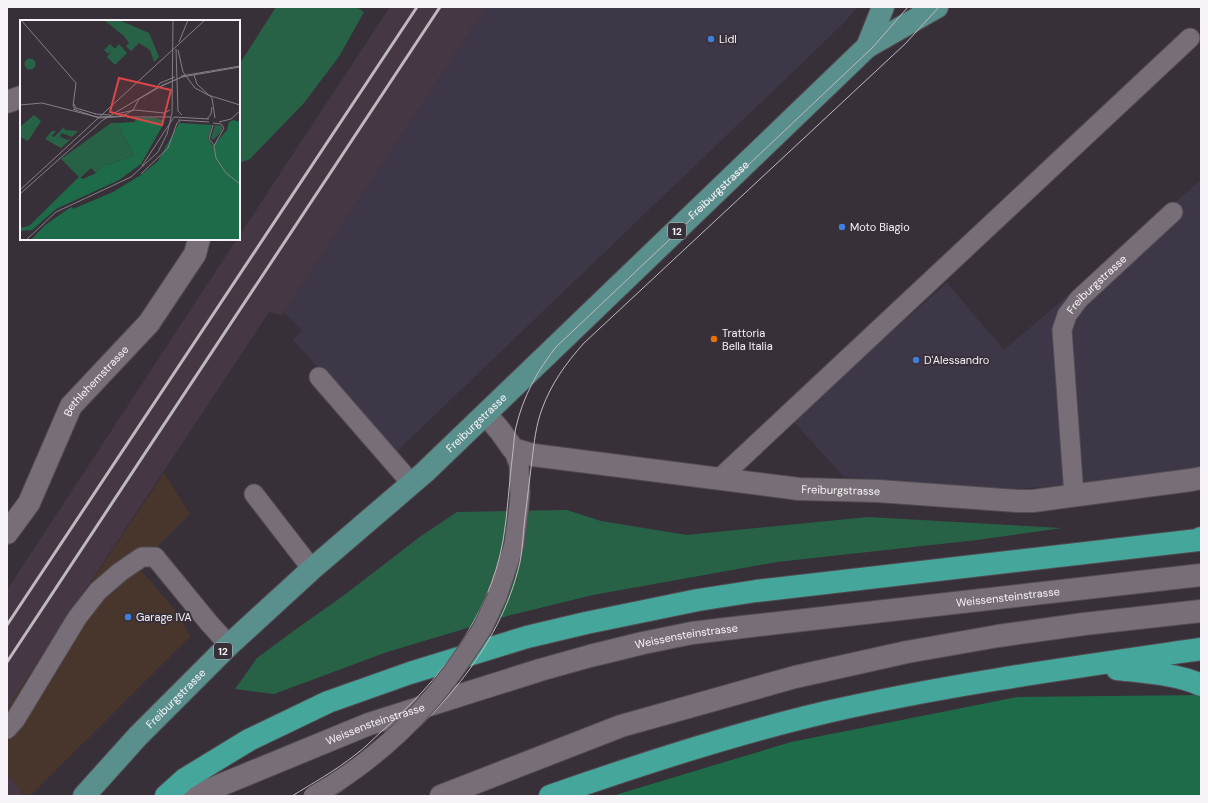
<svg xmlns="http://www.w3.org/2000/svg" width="1208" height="803" font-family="'DM Sans',sans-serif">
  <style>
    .commercial { fill: #3d3748 }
    .industrial { fill: #48362d }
    .built { fill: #453844 }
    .green { fill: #286246 }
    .forest { fill: #1e6b49 }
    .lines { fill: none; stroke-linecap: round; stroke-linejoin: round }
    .service-casing { stroke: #534d53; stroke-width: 21 }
    .minor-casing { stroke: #534d53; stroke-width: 24 }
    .secondary-casing { stroke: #534d53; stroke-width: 24 }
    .primary-casing { stroke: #534d53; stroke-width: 24 }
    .motorway-casing { stroke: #534d53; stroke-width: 24 }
    .service { stroke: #786e77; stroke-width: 19 }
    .minor { stroke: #786e77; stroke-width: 22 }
    .secondary { stroke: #786e77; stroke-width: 22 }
    .primary { stroke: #59908d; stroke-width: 22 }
    .motorway { stroke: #45a79b; stroke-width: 22 }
    .tram { stroke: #bfb9bf; stroke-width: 1 }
    .rail { stroke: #bfb9bf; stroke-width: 3 }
    .service-bridge-casing { stroke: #534d53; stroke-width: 21; stroke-linecap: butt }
    .service-bridge { stroke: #786e77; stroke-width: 19 }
    .shop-dot { fill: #3f7fe0; stroke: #383038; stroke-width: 1.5 }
    .food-dot { fill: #e8710a; stroke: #383038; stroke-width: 1.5 }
    .labels { text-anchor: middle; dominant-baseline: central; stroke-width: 4; stroke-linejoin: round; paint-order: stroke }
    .shield { fill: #383038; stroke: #beb8be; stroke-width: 1 }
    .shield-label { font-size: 10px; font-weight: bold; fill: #f8f3f8 }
    .poi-label { font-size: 11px; fill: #f8f3f8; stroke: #383038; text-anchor: start }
    .street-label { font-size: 11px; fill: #f8f3f8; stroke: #383038 }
    .inset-road { fill: none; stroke: #857e85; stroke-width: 1 }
    .view { fill: #db4647; fill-opacity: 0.15; stroke: #db4647; stroke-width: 2 }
    .inset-edge { fill: none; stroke: #f8f3f8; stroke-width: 2 }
  </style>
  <rect width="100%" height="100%" fill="#383038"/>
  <path class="commercial" d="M 486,7 L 857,7 L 846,21 L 392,456 L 323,373 L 293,340 L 302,330 L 284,312 Z
    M 1201,180 L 1201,468 L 1196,472 L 1021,489 L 1005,489 L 844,477 L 792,420 L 947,283 L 1004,350 Z"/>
  <path class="industrial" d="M 164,473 L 190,514 L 156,548 L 140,569 L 179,615 L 190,637 L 30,796 L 24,796 L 7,774 L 7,708 Z"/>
  <path class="built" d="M 390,7 L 486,7 L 282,315 L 269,312 L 7,708 L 7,590 L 237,239 L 239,239 L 239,236 Z
    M 7,774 L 24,796 L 7,796 Z"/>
  <path class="green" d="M 276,7 L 356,7 L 364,12 L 340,55 L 304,103 L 250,159 L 239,163 L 239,65 Z
    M 567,510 L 601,521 L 687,535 L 868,517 L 1062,528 L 977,540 L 777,562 L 593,595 L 511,615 L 387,652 L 274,694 L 235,689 L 257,658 L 299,627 L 343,596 L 421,536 L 457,512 Z"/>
  <path class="forest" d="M 1201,695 L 1201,796 L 612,796 L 791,742 L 1017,697 Z"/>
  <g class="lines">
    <defs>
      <g id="service">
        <path d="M 319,377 L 412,484"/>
        <path d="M 719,479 L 1190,38"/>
        <path d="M 254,494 L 312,569"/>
        <path id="s1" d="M 1074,495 L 1062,330 L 1067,315 L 1079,299 L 1173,212"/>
        <path d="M 497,597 L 514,545 L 519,506 L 520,493 L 519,465 L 513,449"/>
        <path d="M 7,729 L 15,720 L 77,618 L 98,591 L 120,572 L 142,557 L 155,557 L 209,623 L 229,645"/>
      </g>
      <g id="minor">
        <path d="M 7,102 L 21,97"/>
        <path id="s2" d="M 486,414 L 501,432 L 513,449 L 533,455 L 799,489 L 878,491 L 1017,501 L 1033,501 L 1191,480 L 1201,478"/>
        <path id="s3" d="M 7,533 L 29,503 L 71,406 L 149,323 L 195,254 L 199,239"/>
      </g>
      <g id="secondary">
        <path id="s4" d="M 194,796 L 369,724 L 540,670 L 590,656 L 643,643 L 692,633 L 742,627 L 1201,575"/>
        <path d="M 441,796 L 621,726 L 795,677 L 907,652 L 998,636 L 1084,624 L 1201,611"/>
      </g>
      <g id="primary">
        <path d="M 867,47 L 883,7"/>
        <path id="s5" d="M 84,796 L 138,736 L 229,645 L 312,569 L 425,472 L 867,47 L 937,7"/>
      </g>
      <path id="motorway" d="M 1117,669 C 1143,672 1178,674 1201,685
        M 166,796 L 185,779 L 249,740 L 328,702 L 410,673 L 527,637 L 586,623 L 698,600 L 756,591 L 1198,540 L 1201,538
        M 550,796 C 641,764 733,734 827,712 C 950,684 1076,667 1201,649"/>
    </defs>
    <use href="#service" class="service-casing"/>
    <use href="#minor" class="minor-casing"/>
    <use href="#secondary" class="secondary-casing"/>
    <use href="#primary" class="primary-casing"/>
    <use href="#motorway" class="motorway-casing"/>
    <use href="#service" class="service"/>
    <use href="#minor" class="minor"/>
    <use href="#secondary" class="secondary"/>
    <use href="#primary" class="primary"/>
    <use href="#motorway" class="motorway"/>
    <path class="tram" d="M 292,796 C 313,783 335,771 355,755 C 365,748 373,739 382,731 C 439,681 489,618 503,541 C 508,512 509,481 513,451 C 514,443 514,435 516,427 C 523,397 537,371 556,347 L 873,47 L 908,7
      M 333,796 C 344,790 353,782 363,775 C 433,722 500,650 520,562 C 523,547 523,532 525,517 C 527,498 530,479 532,460 C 534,443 536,425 542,409 C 551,384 566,363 584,343 L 905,44 L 939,7"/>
    <path class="rail" d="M 7,625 L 417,7
      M 7,662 L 440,7"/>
    <defs>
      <path id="service-bridge" d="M 313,796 C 375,762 429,710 468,650 C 473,643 478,635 483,627 C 488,617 492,607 497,597"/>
    </defs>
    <use href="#service-bridge" class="service-bridge-casing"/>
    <use href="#service-bridge" class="service-bridge"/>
  </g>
  <g class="shop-dot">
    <circle cx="711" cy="39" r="4"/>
    <circle cx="842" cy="227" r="4"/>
    <circle cx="916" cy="360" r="4"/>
    <circle cx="128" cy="617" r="4"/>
  </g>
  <circle class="food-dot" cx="714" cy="339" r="4"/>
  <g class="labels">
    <g class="shield">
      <rect x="668" y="223" width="18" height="16" rx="3"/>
      <rect x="214" y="643" width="18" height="16" rx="3"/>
    </g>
    <g class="shield-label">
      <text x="677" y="231">12</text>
      <text x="223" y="651">12</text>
    </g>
    <g class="poi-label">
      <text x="719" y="39">Lidl</text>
      <text x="850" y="227">Moto Biagio</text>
      <text x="722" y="333">Trattoria<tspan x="722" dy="13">Bella Italia</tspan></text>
      <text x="924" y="360">D'Alessandro</text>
      <text x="136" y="617">Garage IVA</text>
    </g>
    <g class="street-label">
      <text stroke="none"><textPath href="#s5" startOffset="878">Freiburgstrasse</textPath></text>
      <text stroke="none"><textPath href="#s1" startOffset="224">Freiburgstrasse</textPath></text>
      <text stroke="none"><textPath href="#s3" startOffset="178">Bethlehemstrasse</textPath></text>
      <text stroke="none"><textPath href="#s5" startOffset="542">Freiburgstrasse</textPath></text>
      <text stroke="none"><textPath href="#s2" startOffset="375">Freiburgstrasse</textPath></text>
      <text stroke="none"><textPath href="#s4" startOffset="843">Weissensteinstrasse</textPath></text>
      <text stroke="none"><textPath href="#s4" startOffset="519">Weissensteinstrasse</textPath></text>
      <text stroke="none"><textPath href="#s5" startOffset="134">Freiburgstrasse</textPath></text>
      <text stroke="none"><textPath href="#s4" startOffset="195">Weissensteinstrasse</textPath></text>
    </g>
  </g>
  <g transform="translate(20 20)">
    <rect width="220" height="220" fill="#383038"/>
    <path d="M 84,0 L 99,0 L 129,13 L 139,37 L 134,42 L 130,30 L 119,23 L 111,31 L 106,26 L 109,23 L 104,16 ZM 90,24 L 95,29 L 99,24 L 107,33 L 95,45 L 87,37 L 92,31 L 88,34 L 84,30 ZM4.5 44a5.5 5.5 0 1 1 11 0a5.5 5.5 0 1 1-11 0ZM 14,95 L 21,101 L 8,121 L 0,117 L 0,107 ZM 91,103 L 97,103 L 114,135 L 88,145 L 86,143 L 76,153 L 71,148 L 60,158 L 41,139 ZM 195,105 L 202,106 L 202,111 L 193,120 L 191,118 ZM 44,107 L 45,110 L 58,111 L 52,117 L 41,113 L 40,117 L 48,120 L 52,118 L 41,128 L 25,119 L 32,111 L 36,111 L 32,116 L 34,117 Z" fill="#286246"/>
    <path d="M 116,98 L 135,98 L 143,100 L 144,103 L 121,144 L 99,160 L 36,189 L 12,210 L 0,211 L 0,208 L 9,206 L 59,157 L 63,159 L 76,153 L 86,143 L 88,145 L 114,135 L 97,103 L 115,102 ZM 213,100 L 220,102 L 220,220 L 11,220 L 24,206 L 48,189 L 52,187 L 53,189 L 93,172 L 121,155 L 138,141 L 159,103 L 192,105 L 188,119 L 193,126 L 207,110 L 209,102 Z" fill="#1e6b49"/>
    <path class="inset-road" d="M 1,0 L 56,63 L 53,86 L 57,91M 159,22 L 168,0M 156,29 L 158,91 L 162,95M 158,30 L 163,52 L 175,68 L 188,75 L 220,85M 174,55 L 177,64 L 192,78 L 195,98M 161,56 L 220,46M 136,69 L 140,63 L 155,57M 54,84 L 56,88 L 76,94M 0,85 L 22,83 L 77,97 L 103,96 L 113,90 L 119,79 L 143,65 L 162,57 L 220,47M 53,89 L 79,98 L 109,96M 75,94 L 90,95M 96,94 L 115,90 L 144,93 L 150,90M 107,97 L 151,97M 187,99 L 191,94 L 192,87M 158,100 L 189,102M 199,102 L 211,99 L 220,91M 193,103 L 201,104 L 204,108 L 194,126 L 196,138 L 206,153 L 220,164M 193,105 L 189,119 L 195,126M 122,146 L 154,97 L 189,99M 121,154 L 148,128 L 157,103 L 160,101M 0,170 L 185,0M 0,174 L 83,100 L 135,69 L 164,56M 6,220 L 36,192 L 111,157 L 138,132 L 147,114 L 152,93 L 153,0"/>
    <path class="view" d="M 99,58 L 151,70 L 142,105 L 90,92 Z"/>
    <rect width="220" height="220" class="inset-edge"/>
  </g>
  <rect width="1208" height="803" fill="none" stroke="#f8f3f8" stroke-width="16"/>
</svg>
